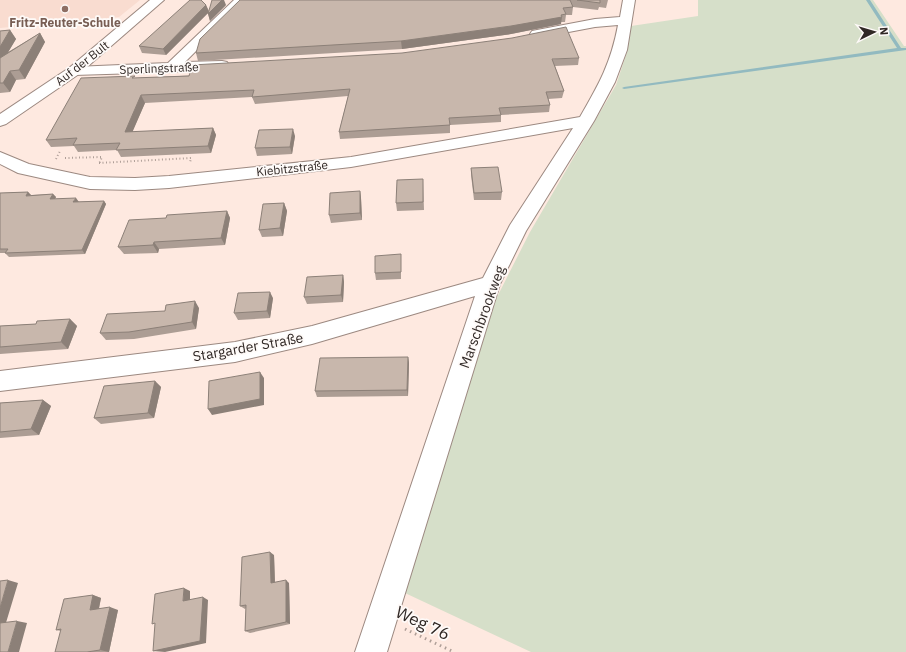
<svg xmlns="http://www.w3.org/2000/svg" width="906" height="652" font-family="'IBM Plex Sans',sans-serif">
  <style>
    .built { fill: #f9dcd0 }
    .green { fill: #d6dfc9 }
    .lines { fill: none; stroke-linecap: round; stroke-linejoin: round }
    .stream { fill: #92bac0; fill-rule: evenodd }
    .minor-casing { stroke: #9c8981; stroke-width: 2 }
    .tertiary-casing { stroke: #9c8981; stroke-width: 2 }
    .path-far1 { stroke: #ae9e97; stroke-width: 2; stroke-dasharray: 1 2.5; stroke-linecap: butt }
    .path { stroke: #ae9e97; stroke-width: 3; stroke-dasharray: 1.5 4; stroke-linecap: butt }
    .minor { fill: #fff; fill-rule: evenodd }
    .tertiary { fill: #fff; fill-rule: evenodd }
    .wall { fill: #ac9d94 }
    .shaded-wall { fill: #8c8078 }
    .building { fill: #c8b7ac; stroke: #8c8078 }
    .education-dot { fill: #8d6e63; stroke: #fefaf8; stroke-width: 1.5 }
    .labels { text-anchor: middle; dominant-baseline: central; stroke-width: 3.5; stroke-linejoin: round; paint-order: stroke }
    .far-education-label { font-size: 12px; font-weight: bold; fill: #785e54; stroke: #fefaf8 }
    .far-street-label { font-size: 12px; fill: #302825; stroke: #fefaf8 }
    .street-label { font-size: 14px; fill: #302825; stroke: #fefaf8 }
    .near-street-label { font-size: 17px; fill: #302825; stroke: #fefaf8 }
  </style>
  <rect width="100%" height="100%" fill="#fee9e0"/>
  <path class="built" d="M 0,0 L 140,0 L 119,17 L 0,28 Z"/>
  <path class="green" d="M 698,0 L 873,0 L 904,46 L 906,46 L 906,652 L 531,652 L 405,593 L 496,299 L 530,232 L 616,85 L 627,52 L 631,26 L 698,16 Z"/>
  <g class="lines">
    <path class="stream" d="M 866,0 L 870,0 L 901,48 L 906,48 L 906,50 L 624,89 L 622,88 L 624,87 L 897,48 Z"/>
    <defs>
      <path id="minor" d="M 234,0 L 247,0 L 185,62 L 222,61 L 227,62 L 229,65 L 227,68 L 171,72 L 74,75 L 69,74 L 67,71 L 69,68 L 74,67 L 168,63 Z
        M 623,0 L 635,0 L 627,50 L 615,82 L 594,121 L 526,231 L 500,284 L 387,652 L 355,652 L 475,296 L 312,344 L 235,362 L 0,391 L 0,371 L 235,342 L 312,326 L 483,278 L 510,225 L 573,128 L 351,167 L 169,188 L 135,190 L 90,189 L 18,173 L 0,164 L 0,152 L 29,164 L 90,177 L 135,178 L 169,176 L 351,157 L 580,117 C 599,84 611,63 618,25 L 595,27 L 537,38 L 532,37 L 530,34 L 532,31 L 537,30 L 595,19 L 620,17 Z"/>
      <path id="tertiary" d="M 150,0 L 164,0 L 79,74 L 6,124 L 0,126 L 0,114 L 69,68 Z"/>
    </defs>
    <use href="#minor" class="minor-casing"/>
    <use href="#tertiary" class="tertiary-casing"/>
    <path class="path-far1" d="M 65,158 L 102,157 L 99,164
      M 56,159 L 60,151
      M 99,163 L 191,158 L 190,163"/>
    <path class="path" d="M 405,629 L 454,652"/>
    <use href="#minor" class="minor"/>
    <use href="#tertiary" class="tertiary"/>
  </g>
  <path class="wall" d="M 240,0 L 608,0 L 606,8 L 599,7 L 598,10 L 573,7 L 572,15 L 566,15 L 565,22 L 561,22 L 561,24 L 511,34 L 402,49 L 198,61 L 196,53 Z
    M 206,5 L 209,11 L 226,5 L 210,21 L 208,13 L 166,55 L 142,53 L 139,46 Z
    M 10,30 L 16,39 L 8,52 L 40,33 L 45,42 L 25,79 L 16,80 L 10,92 L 0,93 L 0,31 Z
    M 579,58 L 578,65 L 555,66 L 564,91 L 562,98 L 548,99 L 550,105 L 549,112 L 501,115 L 501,122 L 450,125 L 450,133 L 340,139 L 339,132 L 348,96 L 255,104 L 252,97 L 145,103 L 132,132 L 213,128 L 216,135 L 211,153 L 121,157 L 117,150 L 78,152 L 74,146 L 51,147 L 46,140 L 136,78 Z
    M 295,136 L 292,154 L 257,156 L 255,148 Z
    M 471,168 L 502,192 L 501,200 L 474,200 L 471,175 Z
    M 423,179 L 424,210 L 397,211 L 396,203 Z
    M 360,191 L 361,198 L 362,220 L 331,223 L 329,215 Z
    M 28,192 L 31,195 L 53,194 L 56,197 L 55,199 L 78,202 L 104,201 L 106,204 L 85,254 L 9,257 L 5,253 L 6,253 L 0,253 L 0,193 Z
    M 284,203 L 287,211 L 283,236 L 262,237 L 259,230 Z
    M 227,211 L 230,218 L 225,245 L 159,249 L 158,253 L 124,254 L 118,247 L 166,218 Z
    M 401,254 L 401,279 L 376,280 L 375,273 Z
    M 343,275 L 344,282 L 343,302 L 307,304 L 304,297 Z
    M 273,298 L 270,318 L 238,320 L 234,313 Z
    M 199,308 L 196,329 L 134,339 L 106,340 L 100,333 L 165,311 Z
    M 70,319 L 77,326 L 68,349 L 0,354 L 0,326 L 36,324 Z
    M 408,357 L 409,363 L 408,396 L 317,397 L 315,391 Z
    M 155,381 L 161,387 L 154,418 L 101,424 L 94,418 Z
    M 43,400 L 51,406 L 39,435 L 0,438 L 0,403 Z
    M 274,555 L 275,582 L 289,583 L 290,624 L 250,633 L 245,631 L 246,608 L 245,609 L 240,606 Z
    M 93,595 L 101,598 L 99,609 L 118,610 L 109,652 L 55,652 L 61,631 L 56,630 Z"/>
  <path class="shaded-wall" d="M 222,0 L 224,0 L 226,5 L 210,21 L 208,14 Z
    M 206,5 L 209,12 L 166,55 L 163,49 Z
    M 562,17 L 561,24 L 511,34 L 402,49 L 401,41 Z
    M 10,30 L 16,39 L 0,66 L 0,47 Z
    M 40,33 L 45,42 L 25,79 L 19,70 Z
    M 10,71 L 16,80 L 10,92 L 3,83 Z
    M 141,95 L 145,103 L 129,140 L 125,132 Z
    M 213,128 L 216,135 L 211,153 L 208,146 Z
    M 293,129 L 295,136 L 292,154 L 290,147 Z
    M 360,191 L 361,198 L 362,220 L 360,213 Z
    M 28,192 L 31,195 L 26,196 Z
    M 53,194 L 56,197 L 53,202 L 50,199 Z
    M 76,198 L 79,202 L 76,206 L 73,202 Z
    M 104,201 L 106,204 L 85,254 L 82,250 Z
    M 284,203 L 287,211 L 283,236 L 280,228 Z
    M 227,211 L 230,218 L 225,245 L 221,238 Z
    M 154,242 L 159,249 L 158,253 L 153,245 Z
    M 343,275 L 344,282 L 343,302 L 341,295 Z
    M 270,292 L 273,298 L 270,318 L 267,311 Z
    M 195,301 L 199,308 L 196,329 L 192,322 Z
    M 70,319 L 77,326 L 68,349 L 61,342 Z
    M 408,357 L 409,363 L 408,396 L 407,390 Z
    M 260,372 L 264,378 L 264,405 L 212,415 L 208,409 Z
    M 155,381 L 161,387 L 154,418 L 148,413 Z
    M 43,400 L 51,406 L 39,435 L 31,429 Z
    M 270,552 L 274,555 L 275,586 L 271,583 Z
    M 8,580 L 18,583 L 5,626 L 0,625 L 0,608 Z
    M 286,580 L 289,583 L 290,624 L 286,622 Z
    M 184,588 L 190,591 L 190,604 L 183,601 Z
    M 93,595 L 101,598 L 98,612 L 90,610 Z
    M 203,597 L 208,600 L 206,643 L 165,652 L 153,651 Z
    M 110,607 L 118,610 L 109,652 L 100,650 Z
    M 17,621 L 27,623 L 19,652 L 8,652 Z"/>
  <path class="building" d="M 190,0 L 201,0 L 206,5 L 163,49 L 139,46 Z
    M 212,0 L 222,0 L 208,14 Z
    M 240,0 L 570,0 L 573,7 L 563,8 L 566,14 L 561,15 L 562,17 L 511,26 L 401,41 L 196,53 L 200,39 Z
    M 577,0 L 600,0 L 600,3 Z
    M 566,27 L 579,58 L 552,59 L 564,91 L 546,92 L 550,105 L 499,108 L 501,115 L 449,118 L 450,125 L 339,132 L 350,89 L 252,97 L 254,90 L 141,95 L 125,132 L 213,128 L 208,146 L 116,150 L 120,143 L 73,145 L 77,138 L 46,140 L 81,78 L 135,76 L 132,78 L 189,76 L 192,65 L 402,53 L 512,38 Z
    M 10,30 L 0,47 L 0,31 Z
    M 40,33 L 19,70 L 10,71 L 3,83 L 0,83 L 0,58 Z
    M 293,129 L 290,147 L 255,148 L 259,130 Z
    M 498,167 L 502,192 L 474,193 L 471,168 Z
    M 423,179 L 423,202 L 396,203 L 397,180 Z
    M 360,191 L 360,213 L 329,215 L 330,193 Z
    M 28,192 L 26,196 L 53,194 L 50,199 L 76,198 L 73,202 L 104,201 L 82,250 L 5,253 L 8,249 L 0,249 L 0,193 Z
    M 284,203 L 280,228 L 259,230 L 263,204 Z
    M 227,211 L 221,238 L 154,242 L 153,245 L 118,247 L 129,220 L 166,218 L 167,215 Z
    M 401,254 L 401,272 L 375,273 L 375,256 Z
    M 343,275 L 341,295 L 304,297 L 307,277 Z
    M 270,292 L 267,311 L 234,313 L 238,293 Z
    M 195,301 L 192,322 L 129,332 L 100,333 L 107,314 L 165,311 L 166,305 Z
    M 70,319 L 61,342 L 0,347 L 0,326 L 36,324 L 37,321 Z
    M 408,357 L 407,390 L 315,391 L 320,358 Z
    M 260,372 L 260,399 L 208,409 L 209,381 Z
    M 155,381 L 148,413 L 94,418 L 104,386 Z
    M 43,400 L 31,429 L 0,432 L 0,403 Z
    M 270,552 L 271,583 L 286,580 L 286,622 L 245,631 L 246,605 L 240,606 L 242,557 Z
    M 8,580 L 0,608 L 0,581 Z
    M 184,588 L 183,601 L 203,597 L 200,641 L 153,651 L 155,623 L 152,624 L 155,594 Z
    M 93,595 L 90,610 L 110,607 L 100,650 L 87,652 L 55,652 L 61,629 L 56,630 L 64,599 Z
    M 17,621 L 8,652 L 0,652 L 0,623 Z"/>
  <circle class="education-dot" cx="65" cy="9" r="4"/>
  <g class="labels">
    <g class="far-education-label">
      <text x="65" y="22">Fritz-Reuter-Schule</text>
    </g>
    <g class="far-street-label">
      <text transform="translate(82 63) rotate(-38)">Auf der Bult</text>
      <text transform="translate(159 68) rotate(-2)">Sperlingstraße</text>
      <text transform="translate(292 168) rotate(-6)">Kiebitzstraße</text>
    </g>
    <g class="street-label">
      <text transform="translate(482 317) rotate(-70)">Marschbrookweg</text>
      <text transform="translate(248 347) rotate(-10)">Stargarder Straße</text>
    </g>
    <g class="near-street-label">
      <text transform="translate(423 623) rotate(25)">Weg 76</text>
    </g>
  </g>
  <g transform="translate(874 32) rotate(85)" stroke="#fefaf8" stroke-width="3" paint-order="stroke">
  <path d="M0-3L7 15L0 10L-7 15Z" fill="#302825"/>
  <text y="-6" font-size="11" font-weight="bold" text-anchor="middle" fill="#302825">N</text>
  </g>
</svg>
